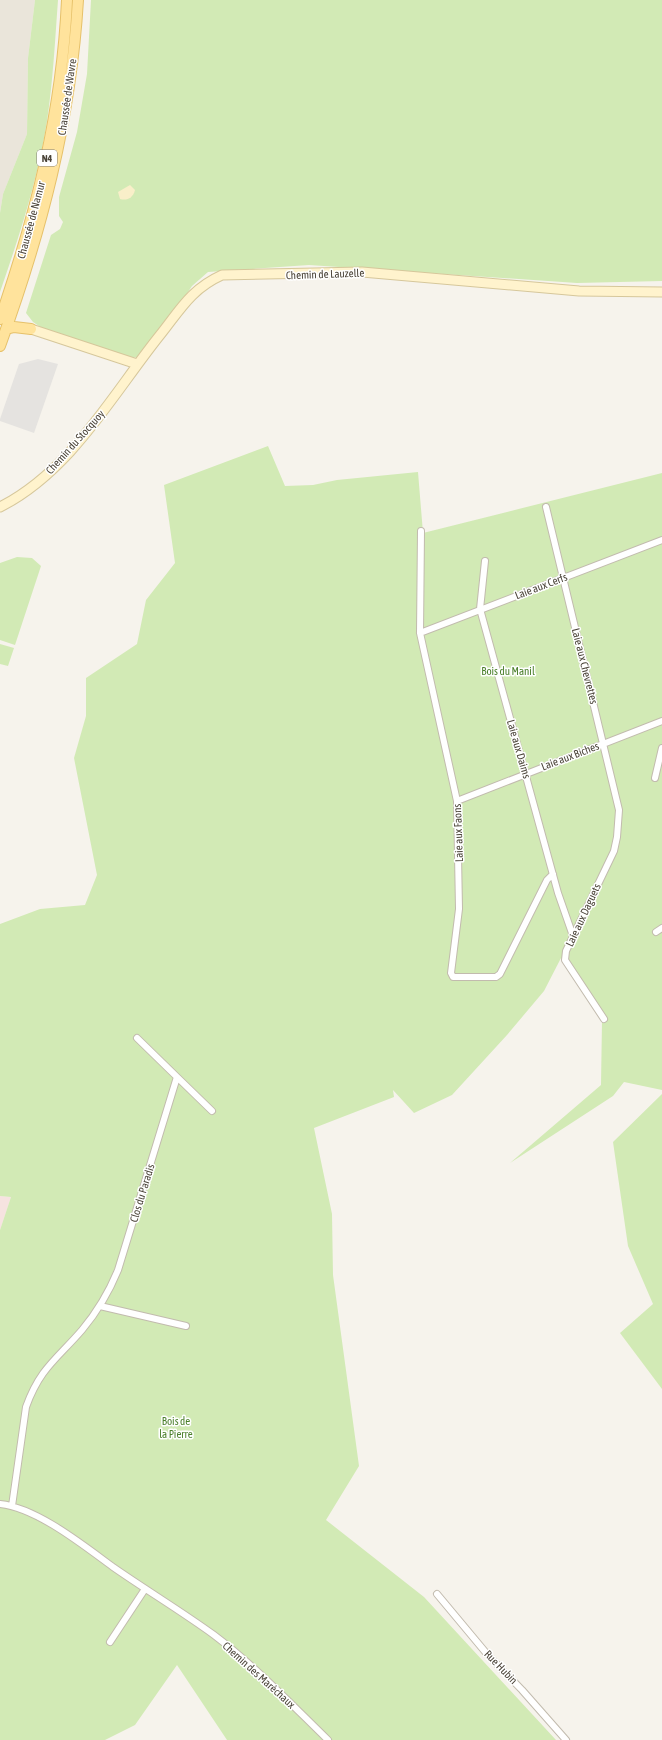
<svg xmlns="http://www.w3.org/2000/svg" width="662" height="1740" font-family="'Asap Condensed',sans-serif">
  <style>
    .residential { fill: #eae5da }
    .medical { fill: #f6e3e0 }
    .green { fill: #d2eab5 }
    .sand { fill: #f9efc9 }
    .parking { fill: #e5e3e0 }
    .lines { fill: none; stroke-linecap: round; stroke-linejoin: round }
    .street-casing { stroke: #c2bbae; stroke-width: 8 }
    .secondary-casing { stroke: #d6c79b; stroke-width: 11 }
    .primary-casing { stroke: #e6c16a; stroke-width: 12 }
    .street { stroke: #fff; stroke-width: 6 }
    .secondary { stroke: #fff3cd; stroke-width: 9 }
    .primary { stroke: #ffe39c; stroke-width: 10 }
    .labels { text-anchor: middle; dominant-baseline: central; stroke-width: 3; stroke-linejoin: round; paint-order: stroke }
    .shield { fill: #fff; stroke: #817c74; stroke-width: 1 }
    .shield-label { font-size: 10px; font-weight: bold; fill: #4b4439 }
    .street-label { font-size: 11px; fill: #4b4439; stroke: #fff }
    .park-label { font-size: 11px; fill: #4a7f2a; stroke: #fff }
  </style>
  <rect width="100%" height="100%" fill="#f6f3ec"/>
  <path class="residential" d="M 0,0 L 35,0 L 28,58 L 27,134 L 3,194 L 0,213 Z"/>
  <path class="medical" d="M 0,1196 L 11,1197 L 0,1230 Z"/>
  <path class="green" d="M 35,0 L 58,0 C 55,41 53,81 47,121 C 38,179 19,237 0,292 L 0,213 L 3,194 L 27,134 L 28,58 Z
    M 91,0 L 662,0 L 662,281 L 577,283 L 309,265 L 208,272 L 192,286 L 178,307 L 138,357 L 132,358 L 42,328 L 33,322 L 26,313 L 51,235 L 60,229 L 63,222 L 59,216 L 59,197 L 77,132 L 87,74 Z
    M 268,446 L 285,486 L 313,485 L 337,480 L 418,472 L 423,533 L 662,473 L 662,1090 L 624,1082 L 613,1096 L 510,1163 L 601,1085 L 602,1021 L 561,958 L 544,991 L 507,1035 L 452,1095 L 414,1113 L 393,1090 L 394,1097 L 314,1128 L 332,1214 L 333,1275 L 359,1466 L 326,1520 L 424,1597 L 556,1740 L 227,1740 L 177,1665 L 135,1725 L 105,1740 L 0,1740 L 0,1230 L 11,1197 L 0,1196 L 0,924 L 40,909 L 85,905 L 97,875 L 74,758 L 86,716 L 86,678 L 137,644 L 146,600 L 175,563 L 164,485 Z
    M 17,557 L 32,558 L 41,566 L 15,645 L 0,640 L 0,563 Z
    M 0,644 L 14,648 L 8,666 L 0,664 Z
    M 662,1094 L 662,1389 L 620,1333 L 653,1304 L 628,1246 L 613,1142 Z"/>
  <path class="sand" d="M 130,185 L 135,190 C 133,198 127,201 120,199 L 118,192 Z"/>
  <path class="parking" d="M 38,359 L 58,364 L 34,433 L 0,421 L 0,419 L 19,364 Z"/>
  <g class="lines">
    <defs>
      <path id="street" d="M 546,507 L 619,810 L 617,837 L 614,851 L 566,951 L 565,960 L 604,1019
        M 421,531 L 420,633 L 457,801 L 459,909 L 451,973 L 453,977 L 496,977 L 500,974 L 547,880 L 553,874
        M 485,561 L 480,609 L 558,893 L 573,936
        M 420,633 L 662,540
        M 655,778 L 662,748
        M 457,801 L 662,721
        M 656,932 L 662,928
        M 137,1038 L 177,1077
        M 100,1306 L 186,1326
        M 0,1504 C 37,1508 83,1545 113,1567 C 146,1590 181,1611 214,1635 C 255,1666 291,1704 328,1740
        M 12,1506 L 26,1407 C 40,1368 57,1359 82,1330 C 97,1312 109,1292 118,1270 L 177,1077 L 212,1111
        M 437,1594 L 487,1654 L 522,1690 L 566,1740
        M 110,1642 L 145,1589"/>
      <path id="secondary" d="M 31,329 L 137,364
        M 0,507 C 71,471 112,395 160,335 C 180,310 191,289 222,275 L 362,272 L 579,291 L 662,292"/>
      <path id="primary" d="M 0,319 C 36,214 62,111 67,0
        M 6,329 L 14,327 L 31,329
        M 0,346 C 41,233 71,120 78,0"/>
    </defs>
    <use href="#street" class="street-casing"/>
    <use href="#secondary" class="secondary-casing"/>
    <use href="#primary" class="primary-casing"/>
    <use href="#street" class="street"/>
    <use href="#secondary" class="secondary"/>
    <use href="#primary" class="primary"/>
  </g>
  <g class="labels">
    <rect class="shield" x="37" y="150" width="20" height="16" rx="3"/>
    <g class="shield-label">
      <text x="47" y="158">N4</text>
    </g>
    <g class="street-label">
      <text transform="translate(67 97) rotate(-82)">Chaussée de Wavre</text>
      <text transform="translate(31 220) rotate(-75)">Chaussée de Namur</text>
      <text transform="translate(325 274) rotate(-2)">Chemin de Lauzelle</text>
      <text transform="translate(75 442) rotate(-48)">Chemin du Stocquoy</text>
      <text transform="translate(541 586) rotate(-21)">Laie aux Cerfs</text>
      <text transform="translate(585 666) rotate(76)">Laie aux Chevrettes</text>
      <text transform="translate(519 749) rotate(74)">Laie aux Daims</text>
      <text transform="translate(570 756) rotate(-21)">Laie aux Biches</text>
      <text transform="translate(458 833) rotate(-92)">Laie aux Faons</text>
      <text transform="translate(583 915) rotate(-65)">Laie aux Daguets</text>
      <text transform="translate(142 1193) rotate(-73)">Clos du Paradis</text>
      <text transform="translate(501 1667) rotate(46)">Rue Hubin</text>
      <text transform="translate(259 1675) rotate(42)">Chemin des Maréchaux</text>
    </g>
    <g class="park-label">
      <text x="508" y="671">Bois du Manil</text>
      <text x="176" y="1421">Bois de<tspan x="176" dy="13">la Pierre</tspan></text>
    </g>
  </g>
</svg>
